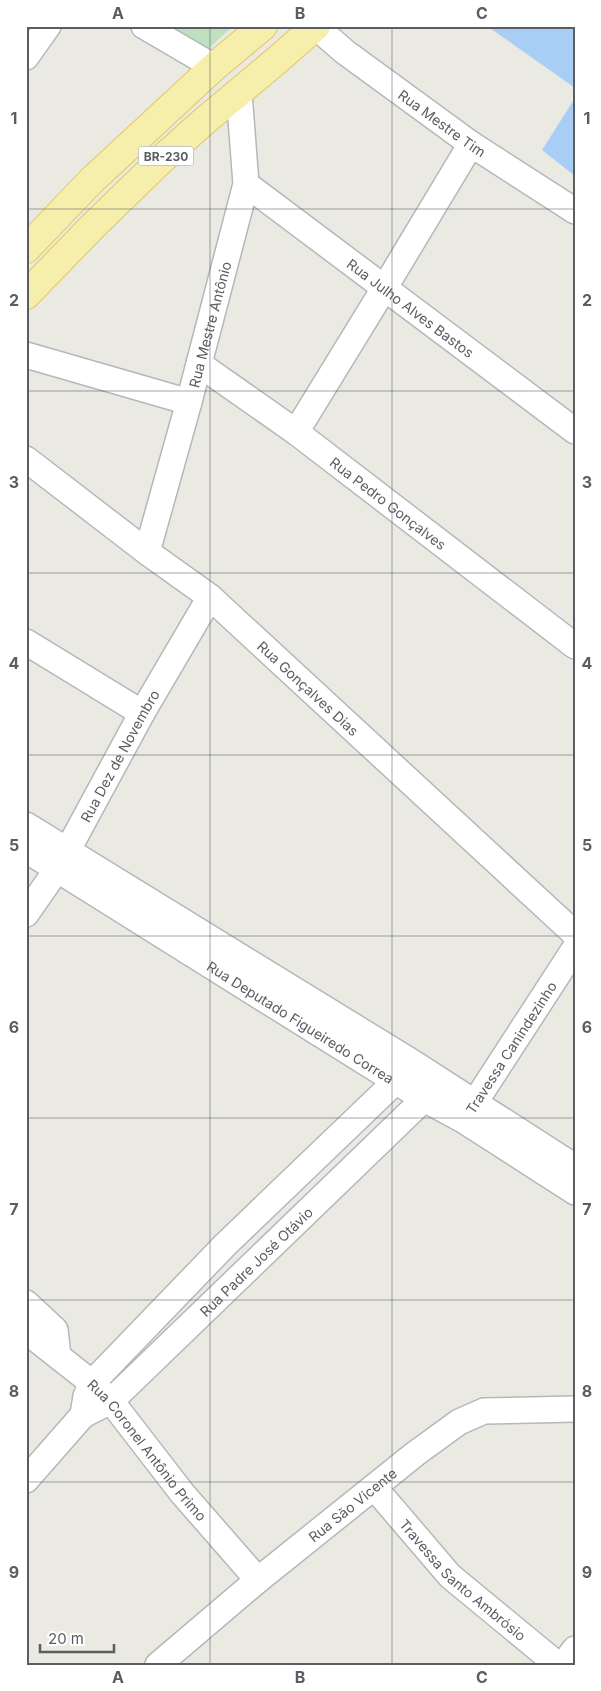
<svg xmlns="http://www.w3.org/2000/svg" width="601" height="1691" font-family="Inter,sans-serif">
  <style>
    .green { fill: #c0e0c2 }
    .water { fill: #a8cef5 }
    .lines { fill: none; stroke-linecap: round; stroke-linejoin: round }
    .minor-casing { stroke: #b4b7bb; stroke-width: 28 }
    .major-casing { stroke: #e1c664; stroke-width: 30 }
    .minor { stroke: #fff; stroke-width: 25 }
    .major { stroke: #f6efac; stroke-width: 28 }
    .grid { fill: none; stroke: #5a5d61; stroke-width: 1; stroke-opacity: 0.55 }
    .labels { text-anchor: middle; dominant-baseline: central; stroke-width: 4; stroke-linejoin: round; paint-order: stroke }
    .shield { fill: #fff; stroke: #8c8e90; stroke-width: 1 }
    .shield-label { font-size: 12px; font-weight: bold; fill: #5a5d61 }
    .street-label { font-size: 14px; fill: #5a5d61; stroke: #fff }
    .neatline { fill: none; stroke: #5a5d61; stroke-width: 2 }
    .grid-label { font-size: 16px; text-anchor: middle; font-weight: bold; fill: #5a5d61 }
  </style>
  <rect width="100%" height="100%" fill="#ebeae2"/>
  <path class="green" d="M 156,26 L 233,26 L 206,51 Z"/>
  <path class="water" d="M 487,26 L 575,26 L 575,88 Z
    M 575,98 L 575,176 L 542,150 Z"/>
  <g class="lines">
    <defs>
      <g id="minor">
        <path d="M 144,26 L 214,67"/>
        <path id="s1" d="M 315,26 L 345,52 L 471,144 L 575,211"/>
        <path d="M 26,57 L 48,26"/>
        <path id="s2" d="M 246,184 L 575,431"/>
        <path d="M 26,355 L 189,402"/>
        <path id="s3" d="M 199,364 L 296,432 L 575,646"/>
        <path d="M 296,432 L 385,287 L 471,144"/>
        <path id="s4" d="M 26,459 L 147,552 L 210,597 L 575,934"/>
        <path id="s5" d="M 147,552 L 189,402 L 246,184 L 239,93"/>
        <path d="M 26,642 L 142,713"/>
        <path d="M 26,825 L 410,1061 L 575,1167"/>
        <path id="s6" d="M 26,850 L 424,1099 L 463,1120 L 575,1192"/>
        <path id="s7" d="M 26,914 L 58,868 L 142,713 L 210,597"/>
        <path id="s8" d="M 466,1116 L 575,948"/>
        <path d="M 26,1303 L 55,1330 L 58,1356"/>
        <path id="s9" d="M 26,1331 L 92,1383 L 111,1401 L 182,1493 L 258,1580"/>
        <path d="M 83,1415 L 86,1396 L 92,1383 L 225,1245 L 396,1081 L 404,1069"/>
        <path id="s10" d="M 26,1480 L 83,1415 L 111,1401 L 424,1099 L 435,1086"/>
        <path id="s11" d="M 374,1487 L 450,1576 L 558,1665"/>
        <path id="s12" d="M 158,1665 L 258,1580 L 415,1454 L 459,1422 L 484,1411 L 575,1409"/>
        <path d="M 563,1665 L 575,1649"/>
      </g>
      <path id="major" d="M 26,249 L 91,181 L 214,67 L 263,26
        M 26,295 L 93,226 L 162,159 L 202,123 L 276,61 L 316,26"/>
    </defs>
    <use href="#minor" class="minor-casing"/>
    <use href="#major" class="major-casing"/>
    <use href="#minor" class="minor"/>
    <use href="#major" class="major"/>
  </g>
  <path class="grid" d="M 210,26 L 210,1665M 392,26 L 392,1665M 26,209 L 575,209M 26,391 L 575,391M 26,573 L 575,573M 26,755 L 575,755M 26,936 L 575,936M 26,1118 L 575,1118M 26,1300 L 575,1300M 26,1482 L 575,1482"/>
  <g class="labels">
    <rect class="shield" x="138.5" y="146.5" width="55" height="19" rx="4"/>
    <g class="shield-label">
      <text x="166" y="156">BR-230</text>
    </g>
    <g class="street-label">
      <text stroke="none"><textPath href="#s1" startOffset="160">Rua Mestre Tim</textPath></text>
      <text stroke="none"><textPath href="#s2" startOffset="206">Rua Julho Alves Bastos</textPath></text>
      <text stroke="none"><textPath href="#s5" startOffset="236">Rua Mestre Antônio</textPath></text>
      <text stroke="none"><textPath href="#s3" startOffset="235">Rua Pedro Gonçalves</textPath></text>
      <text stroke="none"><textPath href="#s4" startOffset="364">Rua Gonçalves Dias</textPath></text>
      <text stroke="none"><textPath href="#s7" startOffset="184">Rua Dez de Novembro</textPath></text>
      <text stroke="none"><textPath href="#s6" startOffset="324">Rua Deputado Figueiredo Correa</textPath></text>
      <text stroke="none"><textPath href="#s8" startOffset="82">Travessa Canindezinho</textPath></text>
      <text stroke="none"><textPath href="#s10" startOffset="319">Rua Padre José Otávio</textPath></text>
      <text stroke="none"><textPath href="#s9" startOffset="171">Rua Coronel Antônio Primo</textPath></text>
      <text stroke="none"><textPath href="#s12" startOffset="252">Rua São Vicente</textPath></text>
      <text stroke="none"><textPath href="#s11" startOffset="129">Travessa Santo Ambrósio</textPath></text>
    </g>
  </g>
  <rect width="601" height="1691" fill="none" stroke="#ffffff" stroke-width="55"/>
  <path d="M40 1644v8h74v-8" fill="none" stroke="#5a5d61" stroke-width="2.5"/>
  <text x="48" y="1644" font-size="15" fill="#5a5d61" stroke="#ffffff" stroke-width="4" paint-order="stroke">20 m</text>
  <rect x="28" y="28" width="546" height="1636" class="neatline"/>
  <g class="grid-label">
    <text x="118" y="19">A</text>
    <text x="300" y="19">B</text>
    <text x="482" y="19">C</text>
    <text x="14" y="124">1</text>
    <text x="587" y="124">1</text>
    <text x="14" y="306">2</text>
    <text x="587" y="306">2</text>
    <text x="14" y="488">3</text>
    <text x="587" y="488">3</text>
    <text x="14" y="669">4</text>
    <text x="587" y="669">4</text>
    <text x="14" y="851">5</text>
    <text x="587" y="851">5</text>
    <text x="14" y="1033">6</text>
    <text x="587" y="1033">6</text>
    <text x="14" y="1215">7</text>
    <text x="587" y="1215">7</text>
    <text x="14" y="1397">8</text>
    <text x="587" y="1397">8</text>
    <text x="14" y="1578">9</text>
    <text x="587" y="1578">9</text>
    <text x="118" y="1683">A</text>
    <text x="300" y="1683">B</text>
    <text x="482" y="1683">C</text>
  </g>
</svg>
